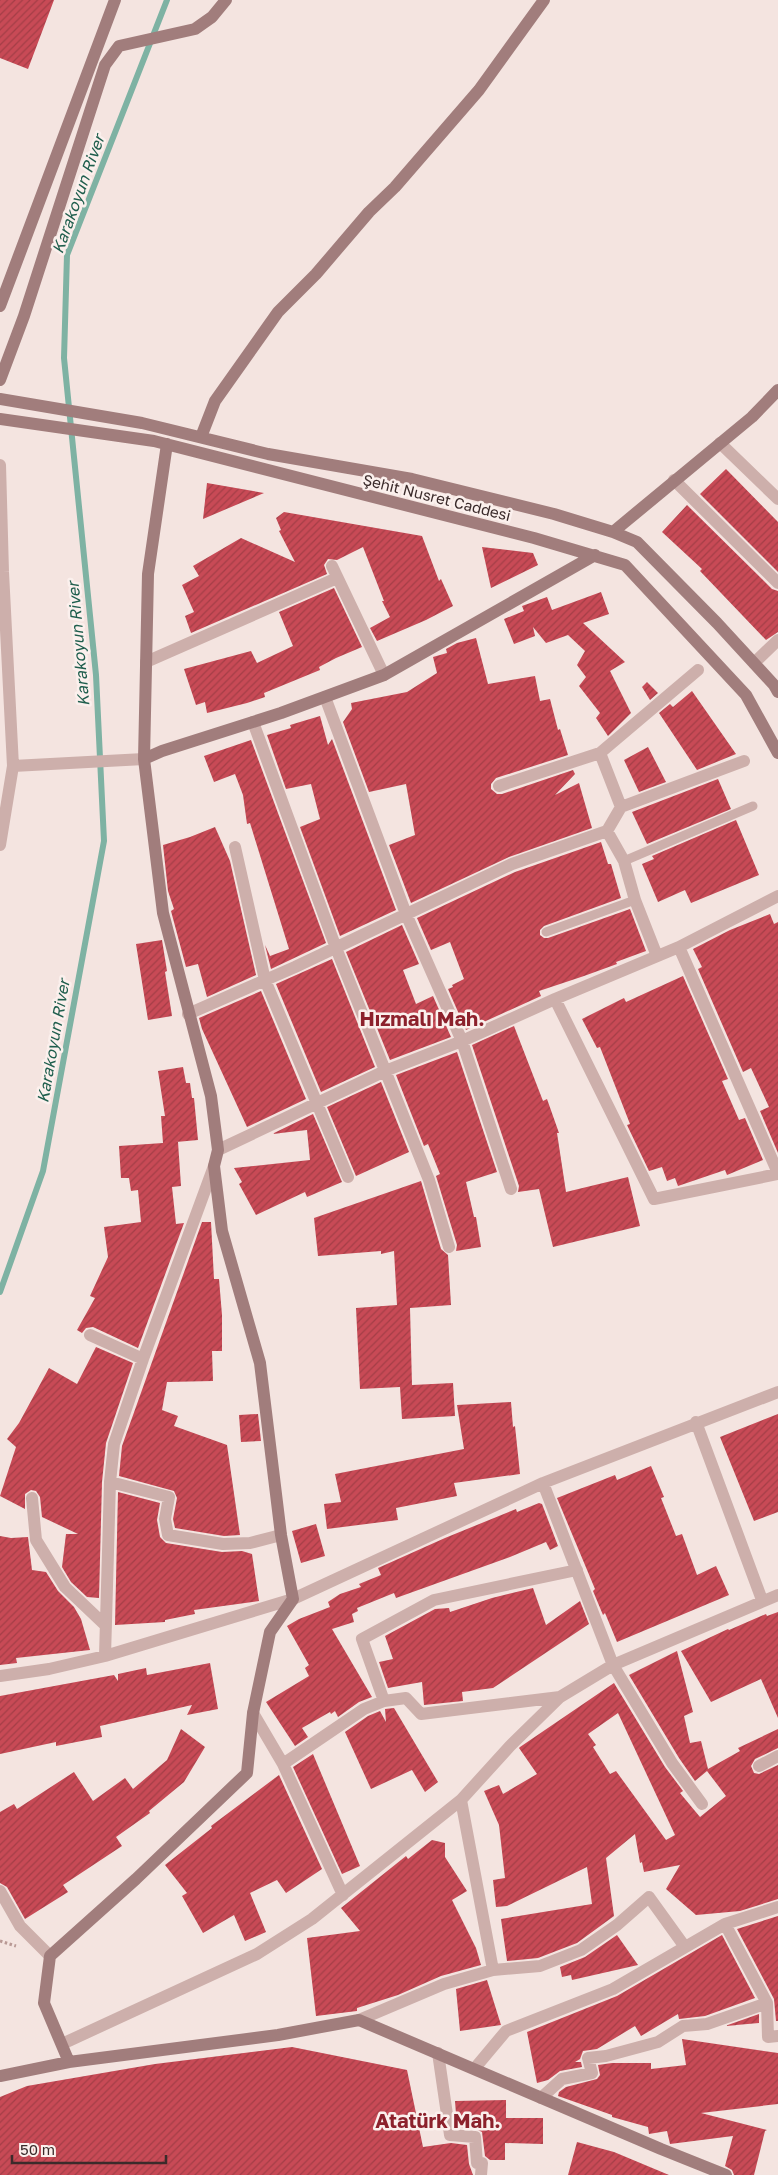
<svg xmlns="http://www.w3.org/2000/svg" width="778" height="2175" font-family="'Golos Text',sans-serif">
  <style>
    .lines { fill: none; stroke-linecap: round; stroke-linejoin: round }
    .stream { stroke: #7eb2a3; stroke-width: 6 }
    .building { fill: url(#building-hatch); fill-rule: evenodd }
    .path { stroke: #b99995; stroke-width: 3; stroke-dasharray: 2.5 2.5; stroke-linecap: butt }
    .lane { stroke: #cdafab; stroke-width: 9 }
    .street { stroke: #cdafab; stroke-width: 12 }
    .secondary { stroke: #a17d7c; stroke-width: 12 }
    .labels { text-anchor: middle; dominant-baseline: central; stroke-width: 5; stroke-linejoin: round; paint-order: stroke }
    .street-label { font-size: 15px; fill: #3b2b2b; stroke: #fbf0ed }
    .water-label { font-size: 16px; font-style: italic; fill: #1f5e4d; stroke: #fbf0ed }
    .district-label { font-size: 20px; font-weight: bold; fill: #8c212c; stroke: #fbf0ed }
  </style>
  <defs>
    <pattern id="building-hatch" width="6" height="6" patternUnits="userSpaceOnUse" patternTransform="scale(1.25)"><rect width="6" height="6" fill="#c84a56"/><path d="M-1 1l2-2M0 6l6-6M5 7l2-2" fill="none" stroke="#a43e47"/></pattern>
  </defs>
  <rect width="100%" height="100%" fill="#f4e4e0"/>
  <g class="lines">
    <path class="stream" d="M 0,1292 L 43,1171 L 104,841 L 96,675 L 64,358 L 67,255 L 167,0"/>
  </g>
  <path class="building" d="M 0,0 L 54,0 L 28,69 L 0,58 Z
    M 726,469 L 778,522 L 778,572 L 700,494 Z
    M 207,483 L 264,493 L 203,519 Z
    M 687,505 L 772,589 L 778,591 L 778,632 L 766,640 L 700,571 L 702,569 L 662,532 Z
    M 284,512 L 422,536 L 439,581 L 441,579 L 453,606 L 426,620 L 377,641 L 370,628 L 390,617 L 382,601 L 384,601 L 363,547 L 337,560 L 328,559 L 324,565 L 327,574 L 191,633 L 185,616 L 194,612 L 182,585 L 199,576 L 193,566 L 241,538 L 295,562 L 279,531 L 281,530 L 276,518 Z
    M 482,547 L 533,553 L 538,565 L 491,588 Z
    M 334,588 L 362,647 L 336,658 L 319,667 L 320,670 L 264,693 L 265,697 L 247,703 L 207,713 L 205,702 L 196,705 L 184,669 L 251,651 L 257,663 L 293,646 L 279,612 Z
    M 601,592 L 609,614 L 583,623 L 625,662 L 610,671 L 631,713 L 608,736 L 596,718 L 600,713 L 579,686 L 586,677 L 577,665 L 585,651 L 568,635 L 546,643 L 533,627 L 535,636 L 514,644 L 504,619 L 524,611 L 522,606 L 547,597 L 552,610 Z
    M 476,638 L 488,684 L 535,676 L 540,701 L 550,699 L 558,730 L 560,729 L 568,755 L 496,778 L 491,784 L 491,789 L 497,794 L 502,794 L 573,770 L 575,774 L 555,795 L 579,783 L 592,828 L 509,857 L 411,903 L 389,845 L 415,835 L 406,784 L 369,792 L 343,722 L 352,709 L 351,703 L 407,692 L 437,673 L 433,657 L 447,653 L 446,649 L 457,643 Z
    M 647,682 L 658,693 L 650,700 L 642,687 Z
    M 692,691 L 736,754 L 697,770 L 659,713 L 670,704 L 673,707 Z
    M 320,716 L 328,745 L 332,739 L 396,910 L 340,936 L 300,827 L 320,819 L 311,784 L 286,789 L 267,735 L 291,728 L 290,725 Z
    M 251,740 L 326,943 L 271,969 L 265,945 L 270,956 L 289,949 L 250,823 L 247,824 L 243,795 L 235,774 L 214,782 L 204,756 Z
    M 648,747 L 666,782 L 639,792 L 624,760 Z
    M 718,779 L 731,809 L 647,844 L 632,812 Z
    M 736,820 L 759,875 L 691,903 L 685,890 L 658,902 L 642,864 L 654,859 L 652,856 Z
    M 215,827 L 230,861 L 256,975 L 207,997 L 198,964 L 186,967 L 171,911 L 174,909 L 168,891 L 163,845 L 190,837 Z
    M 601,842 L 608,864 L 611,864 L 621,898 L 544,926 L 540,930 L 540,935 L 544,938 L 548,938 L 630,909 L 646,951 L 616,962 L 617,964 L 584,976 L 539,991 L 541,996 L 466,1030 L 448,989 L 453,987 L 452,985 L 464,979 L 450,942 L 431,950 L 417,918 L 515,872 Z
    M 770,914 L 774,924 L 778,922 L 778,1153 L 760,1111 L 769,1107 L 751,1068 L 743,1072 L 698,969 L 702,967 L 693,949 L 730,930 Z
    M 402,925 L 419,964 L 403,970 L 416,1004 L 433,996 L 451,1037 L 390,1060 L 346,952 Z
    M 162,940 L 167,971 L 165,972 L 172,1016 L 148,1020 L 136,944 Z
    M 332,959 L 375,1067 L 321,1092 L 276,984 Z
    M 683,976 L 728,1079 L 722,1081 L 739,1120 L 745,1118 L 763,1160 L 727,1175 L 725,1170 L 678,1186 L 675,1178 L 667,1181 L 662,1167 L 649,1171 L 627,1125 L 630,1124 L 600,1047 L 597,1048 L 582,1019 L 624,998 L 626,1002 Z
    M 261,991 L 306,1099 L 247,1127 L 202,1029 L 199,1018 Z
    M 514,1026 L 543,1101 L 547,1099 L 559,1133 L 557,1133 L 566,1192 L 628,1177 L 640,1226 L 553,1247 L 539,1189 L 518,1192 L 519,1186 L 472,1045 Z
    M 457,1052 L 497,1172 L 466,1182 L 474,1217 L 476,1217 L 481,1247 L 456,1251 L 457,1245 L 436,1176 L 440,1174 L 428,1144 L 424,1146 L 396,1075 Z
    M 183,1067 L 186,1083 L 190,1083 L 192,1098 L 194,1098 L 198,1140 L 176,1142 L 178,1142 L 181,1186 L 172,1187 L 176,1224 L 184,1223 L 138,1348 L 93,1327 L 86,1328 L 82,1333 L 77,1330 L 95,1298 L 90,1296 L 108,1257 L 104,1227 L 141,1222 L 138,1190 L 131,1191 L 129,1178 L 121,1178 L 119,1146 L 163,1143 L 161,1116 L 165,1116 L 158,1071 Z
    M 381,1082 L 409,1152 L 356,1176 L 327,1107 Z
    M 313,1114 L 342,1182 L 307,1197 L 305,1192 L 256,1215 L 239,1184 L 242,1182 L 234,1168 L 310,1160 L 307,1130 L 272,1134 Z
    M 421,1181 L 441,1249 L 448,1255 L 451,1305 L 410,1308 L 412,1385 L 453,1383 L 455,1416 L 402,1419 L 400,1387 L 360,1389 L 356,1308 L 397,1305 L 394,1251 L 381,1254 L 381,1251 L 318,1256 L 314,1218 Z
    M 202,1222 L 211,1222 L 214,1279 L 219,1279 L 222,1315 L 222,1351 L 212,1351 L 213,1381 L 167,1382 L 162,1410 L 178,1416 L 174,1426 L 227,1445 L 240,1535 L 224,1536 L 175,1528 L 173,1519 L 177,1498 L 174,1491 L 119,1476 L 122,1446 Z
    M 96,1347 L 133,1363 L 106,1443 L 102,1482 L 99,1598 L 87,1597 L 71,1582 L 62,1567 L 66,1534 L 78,1534 L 42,1517 L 40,1497 L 36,1491 L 31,1490 L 25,1494 L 25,1509 L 0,1496 L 16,1447 L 7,1439 L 19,1423 L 49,1368 L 77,1384 Z
    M 511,1402 L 513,1427 L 515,1426 L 520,1474 L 454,1483 L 457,1496 L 396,1508 L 398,1520 L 327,1529 L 324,1504 L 341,1502 L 335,1474 L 464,1449 L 457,1405 Z
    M 258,1414 L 261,1441 L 241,1442 L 239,1415 Z
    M 778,1414 L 778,1512 L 754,1521 L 720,1437 Z
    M 651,1466 L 664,1497 L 661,1498 L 676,1536 L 682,1534 L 697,1575 L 716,1566 L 729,1595 L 617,1642 L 605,1613 L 603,1615 L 593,1591 L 595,1589 L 557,1498 L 615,1475 L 617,1480 Z
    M 118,1492 L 160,1503 L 157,1520 L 160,1537 L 166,1543 L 222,1552 L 242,1551 L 252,1554 L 259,1601 L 194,1610 L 195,1614 L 165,1620 L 165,1622 L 115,1625 Z
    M 539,1503 L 542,1504 L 558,1546 L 550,1550 L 546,1542 L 510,1557 L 396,1598 L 394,1593 L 357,1608 L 358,1611 L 352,1614 L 354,1622 L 332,1629 L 372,1697 L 359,1702 L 338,1717 L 335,1711 L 331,1714 L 330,1712 L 302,1728 L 308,1737 L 295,1746 L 266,1702 L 309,1676 L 305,1668 L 309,1665 L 287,1626 L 299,1619 L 330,1607 L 328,1602 L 340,1594 L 361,1587 L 359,1584 L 381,1575 L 378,1568 L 445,1538 L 516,1509 L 517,1512 Z
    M 316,1524 L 325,1556 L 301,1563 L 292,1531 Z
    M 0,1536 L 11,1538 L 28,1537 L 32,1570 L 46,1572 L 58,1591 L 74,1607 L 81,1619 L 90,1650 L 16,1658 L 17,1663 L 0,1665 Z
    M 533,1588 L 546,1625 L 580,1601 L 589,1624 L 493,1688 L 462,1692 L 463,1701 L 424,1705 L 422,1682 L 388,1688 L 379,1662 L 393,1659 L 385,1636 L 435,1609 L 449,1608 L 450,1612 L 492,1598 Z
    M 778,1612 L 778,1718 L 761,1679 L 711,1702 L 681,1651 L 728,1629 L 729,1630 L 766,1614 L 767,1616 Z
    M 677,1651 L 693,1712 L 684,1716 L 690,1743 L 701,1741 L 708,1769 L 740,1751 L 738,1748 L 778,1729 L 778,1748 L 755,1759 L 751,1766 L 754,1773 L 759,1774 L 778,1765 L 778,1899 L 740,1911 L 696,1915 L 666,1889 L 680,1865 L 644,1872 L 642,1862 L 640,1863 L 635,1834 L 606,1858 L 614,1916 L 577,1943 L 538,1958 L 507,1961 L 501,1919 L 592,1904 L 587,1867 L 507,1906 L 496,1907 L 493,1880 L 505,1878 L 499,1825 L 484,1791 L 499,1785 L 503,1794 L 537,1774 L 519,1748 L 520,1747 L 614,1683 L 665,1767 L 683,1791 L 680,1793 L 700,1817 L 726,1796 L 707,1771 L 695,1781 L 679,1758 L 629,1675 ZM 618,1713 L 675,1835 L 666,1840 L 616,1771 L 610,1774 L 593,1747 L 596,1745 L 588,1734 Z
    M 210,1663 L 218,1709 L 187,1715 L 192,1705 L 100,1726 L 102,1737 L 56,1746 L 56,1742 L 0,1754 L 0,1696 L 114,1675 L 118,1681 L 118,1674 L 146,1668 L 147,1675 Z
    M 394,1708 L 438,1782 L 425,1792 L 412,1770 L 371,1789 L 345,1732 L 368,1716 L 380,1711 L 386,1722 L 385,1709 Z
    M 181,1729 L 205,1747 L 184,1782 L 149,1811 L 150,1813 L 116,1837 L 122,1846 L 63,1885 L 68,1892 L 25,1919 L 7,1887 L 0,1883 L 0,1812 L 14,1804 L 17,1809 L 74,1772 L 93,1801 L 125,1778 L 133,1789 L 167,1760 Z
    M 313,1754 L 360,1866 L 342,1874 L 293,1767 Z
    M 279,1775 L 322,1869 L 286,1893 L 277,1880 L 250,1893 L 266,1932 L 245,1941 L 234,1915 L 203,1933 L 182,1896 L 187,1893 L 165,1865 L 212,1828 L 211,1826 Z
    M 432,1840 L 445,1843 L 445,1857 L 467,1891 L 452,1900 L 476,1948 L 481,1965 L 441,1976 L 398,1995 L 357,2008 L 357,2011 L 316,2016 L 307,1938 L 360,1931 L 341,1908 L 406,1856 L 408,1859 Z
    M 778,1916 L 778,2021 L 776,2021 L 774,1999 L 737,1929 Z
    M 617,1935 L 638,1965 L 572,1980 L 571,1975 L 562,1977 L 560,1967 L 585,1957 Z
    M 722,1935 L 755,1998 L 705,2016 L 679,2019 L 678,2014 L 641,2036 L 635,2026 L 597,2049 L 583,2051 L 580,2059 L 575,2062 L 581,2062 L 582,2067 L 560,2071 L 548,2080 L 537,2083 L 527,2032 L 617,1996 Z
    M 487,1980 L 501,2025 L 460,2031 L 456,1989 Z
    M 759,2014 L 759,2023 L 725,2026 Z
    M 682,2039 L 778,2053 L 778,2104 L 701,2113 L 767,2130 L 765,2131 L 754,2175 L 734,2175 L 732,2170 L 725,2166 L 733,2136 L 670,2144 L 667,2131 L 649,2134 L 648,2127 L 612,2117 L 612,2115 L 558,2096 L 559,2092 L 566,2087 L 597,2079 L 600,2075 L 598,2065 L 612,2063 L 651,2063 L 651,2069 L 686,2065 Z
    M 292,2047 L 407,2070 L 423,2147 L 451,2143 L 467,2145 L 469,2164 L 473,2175 L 0,2175 L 0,2097 L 27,2086 L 155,2064 Z
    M 506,2100 L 506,2118 L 543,2118 L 543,2144 L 505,2143 L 505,2160 L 490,2160 L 485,2156 L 482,2132 L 476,2129 L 457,2127 L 455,2101 Z
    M 577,2142 L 614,2152 L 669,2175 L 568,2175 Z"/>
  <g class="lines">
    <path class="path" d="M 0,1941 L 16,1946"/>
    <path class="lane" d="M 624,861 L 753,806
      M 546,932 L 635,900"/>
    <path class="street" d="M 720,443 L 778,499
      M 0,465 L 3,572 L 13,766 L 0,845
      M 674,480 L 778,583
      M 332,566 L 384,675
      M 146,662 L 337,578
      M 754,663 L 778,640
      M 325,697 L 406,914 L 462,1041 L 511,1189
      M 253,722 L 336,948 L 429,1180 L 449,1247
      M 600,753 L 621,807
      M 13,766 L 144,759
      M 499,786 L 600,753 L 698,670
      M 607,831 L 624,861 L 635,900 L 657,956
      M 235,847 L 265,980 L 348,1177
      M 679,947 L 778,1173
      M 555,999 L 654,1199 L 778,1174
      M 188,1014 L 295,967 L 512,864 L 607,831 L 621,807 L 744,761
      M 218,1150 L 385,1071 L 462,1041 L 555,999 L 679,947 L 778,896
      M 90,1335 L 143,1359
      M 696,1422 L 762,1600
      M 110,1482 L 169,1497 L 165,1519 L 168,1535 L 223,1544 L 250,1543 L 281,1535
      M 543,1483 L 613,1665 L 672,1763 L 702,1804
      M 32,1498 L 36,1540 L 65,1587 L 104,1624
      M 105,1656 L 110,1482 L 114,1444 L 143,1359 L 214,1166
      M 0,1676 L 49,1669 L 105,1656 L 293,1599 L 543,1483 L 778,1392
      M 384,1701 L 362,1639 L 434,1600 L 577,1570
      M 253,1713 L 283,1764 L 343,1895
      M 283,1764 L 364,1709 L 384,1701 L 406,1698 L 421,1714 L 560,1697
      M 759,1766 L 778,1756
      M 461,1800 L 493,1970
      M 0,1891 L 20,1926 L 50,1956
      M 725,1924 L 778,1907
      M 359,2020 L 444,1984 L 493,1970 L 540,1966 L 581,1950 L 617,1925 L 649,1897 L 685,1947
      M 62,2044 L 257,1954 L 312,1919 L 461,1800 L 510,1746 L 560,1697 L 613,1665 L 778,1595
      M 438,2053 L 450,2135 L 475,2137 L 477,2163 L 482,2163 L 481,2175
      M 475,2068 L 506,2031 L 613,1989 L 725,1924 L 767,2003
      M 541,2098 L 562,2079 L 592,2073 L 588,2058 L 606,2056 L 658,2042 L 683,2026 L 707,2024 L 767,2003 L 768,2037 L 778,2036"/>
    <path class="secondary" d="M 0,306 L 115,0
      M 0,380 L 24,316 L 105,65 L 119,46 L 195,29 L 212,17 L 226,0
      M 0,399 L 142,423 L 268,454 L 412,479 L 554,514 L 613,532 L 637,542 L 717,623 L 774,685 L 778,692
      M 0,419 L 154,441 L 534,538 L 625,565 L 746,695 L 778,753
      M 201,437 L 215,401 L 278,312 L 316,274 L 369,212 L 395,187 L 479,90 L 544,0
      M 613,532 L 752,417 L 778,390
      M 144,759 L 162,751 L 281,713 L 384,675 L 595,555
      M 69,2062 L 44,2003 L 50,1956 L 136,1879 L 247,1773 L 253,1713 L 270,1632 L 293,1599 L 281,1535 L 260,1363 L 222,1231 L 214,1166 L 218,1150 L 211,1096 L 163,913 L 144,759 L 148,574 L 167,444
      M 0,2076 L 69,2062 L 278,2035 L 359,2020 L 661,2149 L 726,2175"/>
  </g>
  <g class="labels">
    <g class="street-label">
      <text transform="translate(437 497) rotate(14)">Şehit Nusret Caddesi</text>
    </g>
    <g class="water-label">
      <text transform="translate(78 194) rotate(-70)">Karakoyun River</text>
      <text transform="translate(78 644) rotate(-95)">Karakoyun River</text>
      <text transform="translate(53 1041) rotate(-80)">Karakoyun River</text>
    </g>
    <g class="district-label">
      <text x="422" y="1018">Hızmalı Mah.</text>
      <text x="438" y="2120">Atatürk Mah.</text>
    </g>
  </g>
  <path d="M12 2155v8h154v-8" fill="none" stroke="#3b2b2b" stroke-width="2.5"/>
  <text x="20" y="2155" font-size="15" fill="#3b2b2b" stroke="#fbf0ed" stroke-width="4" paint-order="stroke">50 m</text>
</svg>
